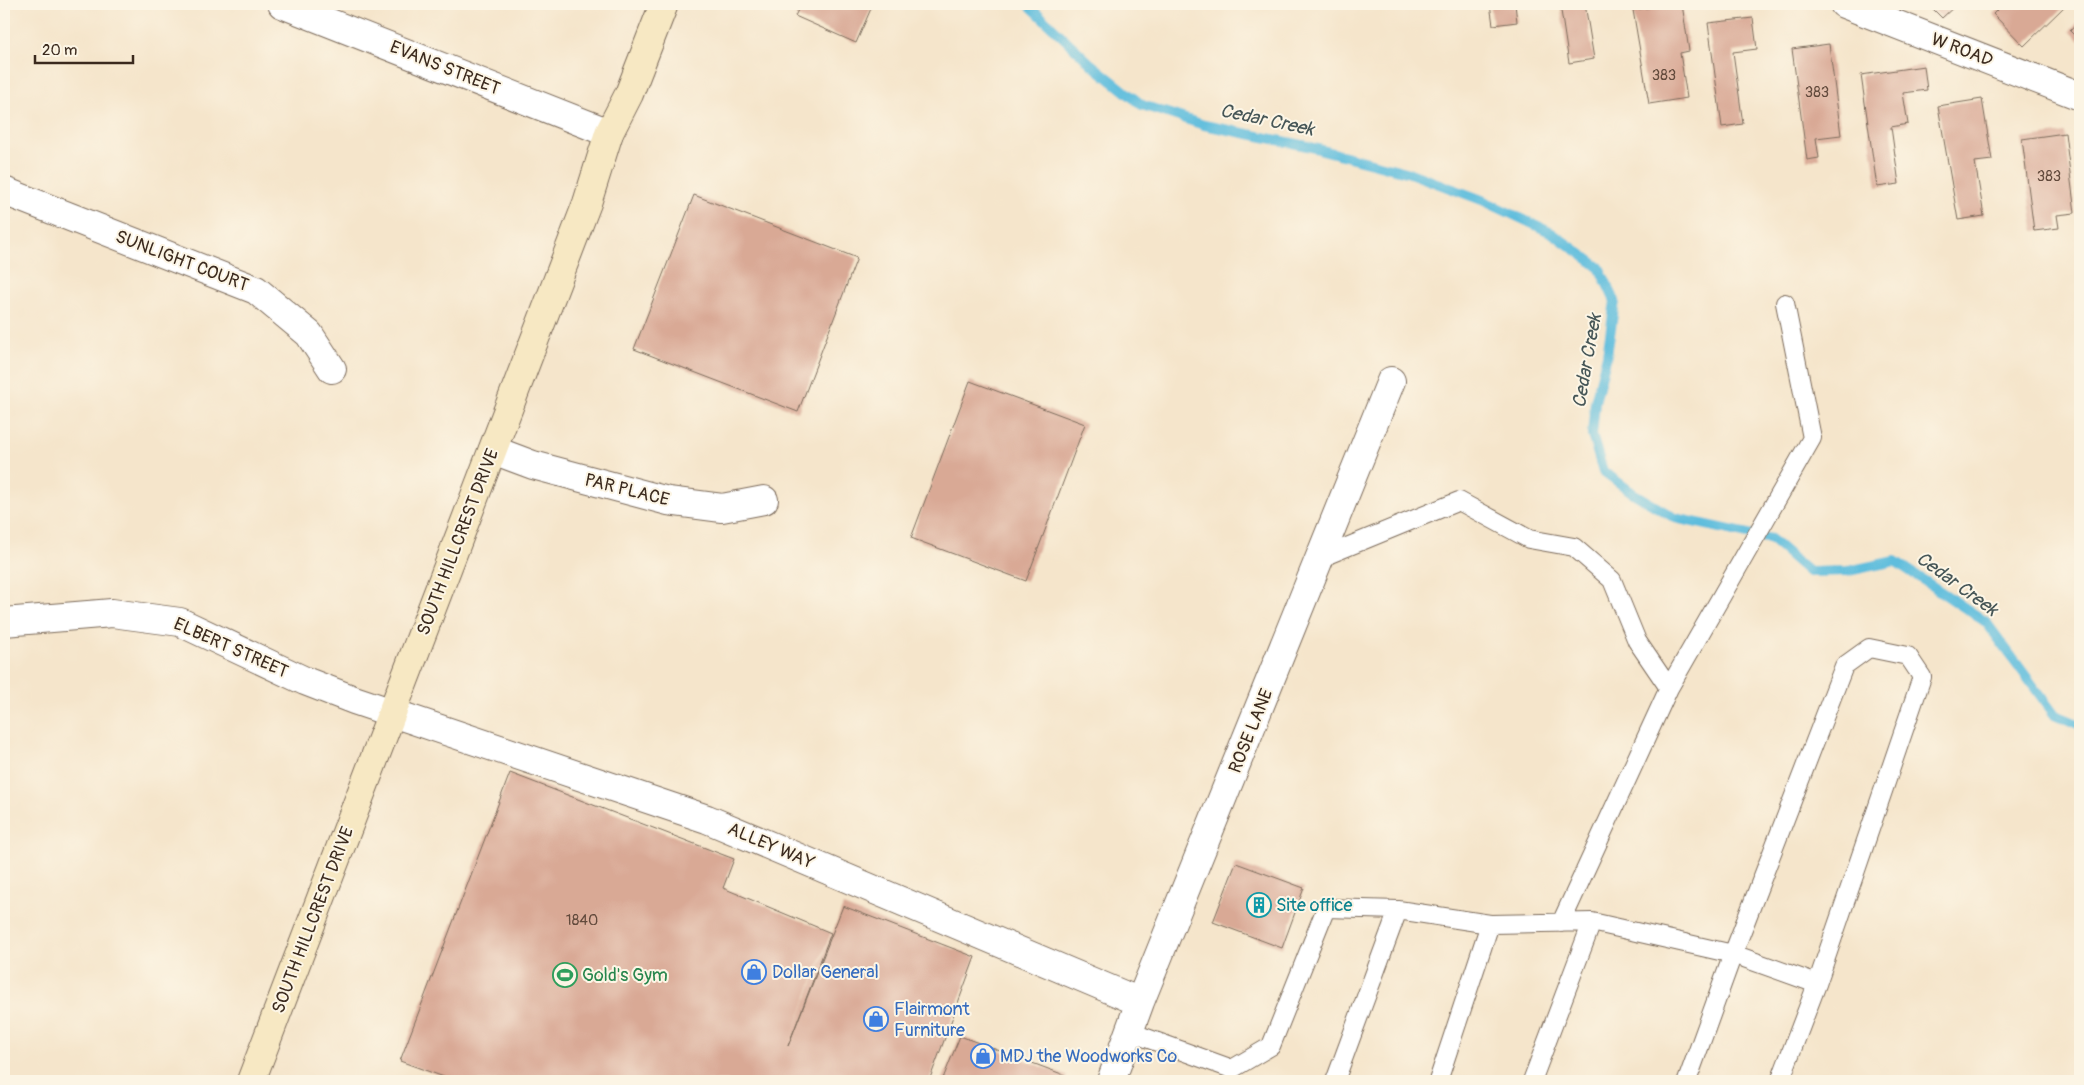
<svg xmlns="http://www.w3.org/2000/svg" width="2084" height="1085" font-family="Pangolin,sans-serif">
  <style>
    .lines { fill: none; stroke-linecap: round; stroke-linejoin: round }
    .stream { stroke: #5fbddd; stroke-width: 10 }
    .building { fill: #d9a995 }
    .lane-casing { stroke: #7c6b5b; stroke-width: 20 }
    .street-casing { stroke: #7c6b5b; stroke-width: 30 }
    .secondary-casing { stroke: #7c6b5b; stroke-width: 30 }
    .lane { stroke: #fff; stroke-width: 18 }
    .street { stroke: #fff; stroke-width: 28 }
    .secondary { stroke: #f7e8c3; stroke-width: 28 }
    .labels { text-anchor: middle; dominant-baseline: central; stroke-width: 4; stroke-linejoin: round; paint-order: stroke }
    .number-label { font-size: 15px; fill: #624a3c }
    .street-label { font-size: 18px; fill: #3b2a1e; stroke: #fcf5e5 }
    .culture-label { font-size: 18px; fill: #0d838f; stroke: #fcf5e5; text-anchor: start }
    .shop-label { font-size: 18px; fill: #366cbe; stroke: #fcf5e5; text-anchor: start }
    .leisure-label { font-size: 18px; fill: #27864d; stroke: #fcf5e5; text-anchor: start }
    .water-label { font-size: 19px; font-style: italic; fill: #465657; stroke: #fcf5e5 }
  </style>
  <rect width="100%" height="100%" fill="#fcf5e5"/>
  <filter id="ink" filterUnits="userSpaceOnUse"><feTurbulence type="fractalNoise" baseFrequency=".02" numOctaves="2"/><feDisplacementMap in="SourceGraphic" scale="10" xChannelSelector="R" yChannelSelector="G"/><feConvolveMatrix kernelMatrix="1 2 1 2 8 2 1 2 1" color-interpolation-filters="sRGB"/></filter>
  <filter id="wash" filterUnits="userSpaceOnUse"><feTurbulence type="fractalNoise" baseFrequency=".0096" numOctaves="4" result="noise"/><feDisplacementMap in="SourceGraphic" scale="20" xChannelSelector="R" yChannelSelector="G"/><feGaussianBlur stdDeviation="1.12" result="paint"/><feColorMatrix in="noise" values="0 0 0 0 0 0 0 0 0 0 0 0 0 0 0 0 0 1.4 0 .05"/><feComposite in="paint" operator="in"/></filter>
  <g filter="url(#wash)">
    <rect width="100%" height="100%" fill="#f5e5cb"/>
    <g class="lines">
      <path class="stream" d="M 1028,4 L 1091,64 L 1142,105 L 1204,125 L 1307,146 L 1410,173 L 1482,200 L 1552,233 L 1599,267 L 1615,301 L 1607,355 L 1595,402 L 1592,435 L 1603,471 L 1633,493 L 1675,518 L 1771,539 L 1809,572 L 1848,571 L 1895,561 L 1986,622 L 2054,714 L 2080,725"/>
    </g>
    <g id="blocks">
      <path class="building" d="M 801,4 L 873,4 L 856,43 L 795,16 Z
        M 1490,4 L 1515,4 L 1517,22 L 1493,25 Z
        M 1560,4 L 1585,4 L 1594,59 L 1569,63 Z
        M 1673,4 L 1682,4 L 1689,51 L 1680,53 L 1687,98 L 1649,104 L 1633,10 Z
        M 1928,4 L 1957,4 L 1942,18 Z
        M 2003,4 L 2067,4 L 2024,46 L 1993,14 Z
        M 1753,18 L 1757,49 L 1733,52 L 1743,124 L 1722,127 L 1708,23 Z
        M 2080,20 L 2080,41 L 2070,31 Z
        M 1829,44 L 1841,135 L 1816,138 L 1819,158 L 1807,160 L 1792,49 Z
        M 1924,66 L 1927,90 L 1903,93 L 1908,124 L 1891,127 L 1899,184 L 1877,187 L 1861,75 Z
        M 1982,99 L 1992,160 L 1975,162 L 1984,216 L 1958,220 L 1938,106 Z
        M 2065,133 L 2075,213 L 2057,215 L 2059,228 L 2034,231 L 2022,139 Z
        M 694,195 L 857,258 L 798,412 L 634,349 Z
        M 970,381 L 1085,424 L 1026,581 L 911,538 Z
        M 510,773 L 734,859 L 723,888 L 831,933 L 788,1046 L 843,906 L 975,957 L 929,1081 L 455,1081 L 400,1061 Z
        M 1236,863 L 1304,888 L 1282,948 L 1213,922 Z
        M 960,1036 L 1067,1076 L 1065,1081 L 942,1081 Z"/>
    </g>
  </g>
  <g filter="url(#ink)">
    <use href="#blocks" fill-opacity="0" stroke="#7c6b5b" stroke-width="1"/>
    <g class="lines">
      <defs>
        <path id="lane" d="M 1320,558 L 1459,501 L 1529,539 L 1574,547 L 1612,580 L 1637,641 L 1669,688
          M 1561,923 L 1669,688 L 1812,438 L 1785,303
          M 1130,1032 L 1232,1069 L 1271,1046 L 1326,908 L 1398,910 L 1490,924 L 1592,922 L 1733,954 L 1817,984
          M 1335,1081 L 1398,910
          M 1438,1081 L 1490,924
          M 1532,1081 L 1592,922
          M 1687,1081 L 1733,954 L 1844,666 L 1869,648 L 1908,656 L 1922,677 L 1817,984 L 1780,1081"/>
        <path id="street" d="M 282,4 L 609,133
          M 1844,4 L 2080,96
          M 4,191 L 256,290 L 309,334 L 332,369
          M 493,450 L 533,465 L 668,501 L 722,508 L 764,500
          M 4,622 L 112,613 L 180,622 L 305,681 L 354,700 L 707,819 L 1140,1002
          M 1111,1081 L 1140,1002 L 1391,381"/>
        <path id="secondary" d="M 251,1081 L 587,203 L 609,133 L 629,94 L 664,4"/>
      </defs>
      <use href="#lane" class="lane-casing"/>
      <use href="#street" class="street-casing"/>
      <use href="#secondary" class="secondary-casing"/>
      <use href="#lane" class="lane"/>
      <use href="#street" class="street"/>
      <use href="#secondary" class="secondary"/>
    </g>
  </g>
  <defs>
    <symbol id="building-ring" viewBox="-11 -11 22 22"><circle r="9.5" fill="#fcf5e5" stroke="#0f9aa8" stroke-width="1.5"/><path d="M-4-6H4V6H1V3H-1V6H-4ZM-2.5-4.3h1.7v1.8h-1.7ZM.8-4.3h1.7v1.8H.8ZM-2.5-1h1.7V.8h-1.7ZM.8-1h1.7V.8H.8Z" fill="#0f9aa8"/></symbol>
    <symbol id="shop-ring" viewBox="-11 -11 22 22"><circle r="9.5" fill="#fcf5e5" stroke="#3f7fe0" stroke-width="1.5"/><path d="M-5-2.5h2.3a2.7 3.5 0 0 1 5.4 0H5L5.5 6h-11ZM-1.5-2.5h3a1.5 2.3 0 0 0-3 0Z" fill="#3f7fe0"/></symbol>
    <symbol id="stadium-ring" viewBox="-11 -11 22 22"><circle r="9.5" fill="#fcf5e5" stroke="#2e9e5b" stroke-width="1.5"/><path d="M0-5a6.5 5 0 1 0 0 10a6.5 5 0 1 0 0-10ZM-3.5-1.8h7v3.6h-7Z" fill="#2e9e5b"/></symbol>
  </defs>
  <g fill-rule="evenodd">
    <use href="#building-ring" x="1245" y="891" width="28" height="28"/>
    <use href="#shop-ring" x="740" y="958" width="28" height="28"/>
    <use href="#stadium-ring" x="551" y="961" width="28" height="28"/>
    <use href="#shop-ring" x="862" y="1005" width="28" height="28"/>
    <use href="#shop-ring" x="969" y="1042" width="28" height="28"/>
  </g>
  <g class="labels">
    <g class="number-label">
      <text x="1664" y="75">383</text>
      <text x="1817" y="92">383</text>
      <text x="2049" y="176">383</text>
      <text x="582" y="920">1840</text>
    </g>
    <g class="street-label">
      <text transform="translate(1962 50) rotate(21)">W ROAD</text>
      <text transform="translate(445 68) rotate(22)">EVANS STREET</text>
      <text transform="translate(182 261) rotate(21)">SUNLIGHT COURT</text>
      <text transform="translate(627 490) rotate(14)">PAR PLACE</text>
      <text transform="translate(458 542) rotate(-69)">SOUTH HILLCREST DRIVE</text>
      <text transform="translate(231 648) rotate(24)">ELBERT STREET</text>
      <text transform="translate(1251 731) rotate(-68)">ROSE LANE</text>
      <text transform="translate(771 846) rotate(23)">ALLEY WAY</text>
      <text transform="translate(313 920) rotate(-69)">SOUTH HILLCREST DRIVE</text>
    </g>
    <g class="culture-label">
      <text x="1276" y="905">Site office</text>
    </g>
    <g class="shop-label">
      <text x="772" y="972">Dollar General</text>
      <text x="894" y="1009">Flairmont<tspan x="894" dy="21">Furniture</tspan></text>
      <text x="1000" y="1056">MDJ the Woodworks Co</text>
    </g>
    <g class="leisure-label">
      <text x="582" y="975">Gold's Gym</text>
    </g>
    <g class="water-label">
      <text transform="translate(1267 120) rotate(12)">Cedar Creek</text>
      <text transform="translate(1587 361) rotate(-80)">Cedar Creek</text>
      <text transform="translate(1957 584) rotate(36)">Cedar Creek</text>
    </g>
  </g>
  <rect width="2084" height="1085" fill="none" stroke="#fcf5e5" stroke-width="20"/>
  <path d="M35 55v8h98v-8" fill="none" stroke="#3b2a1e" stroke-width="2.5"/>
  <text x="42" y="55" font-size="15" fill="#3b2a1e" stroke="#fcf5e5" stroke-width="4" paint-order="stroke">20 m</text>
</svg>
